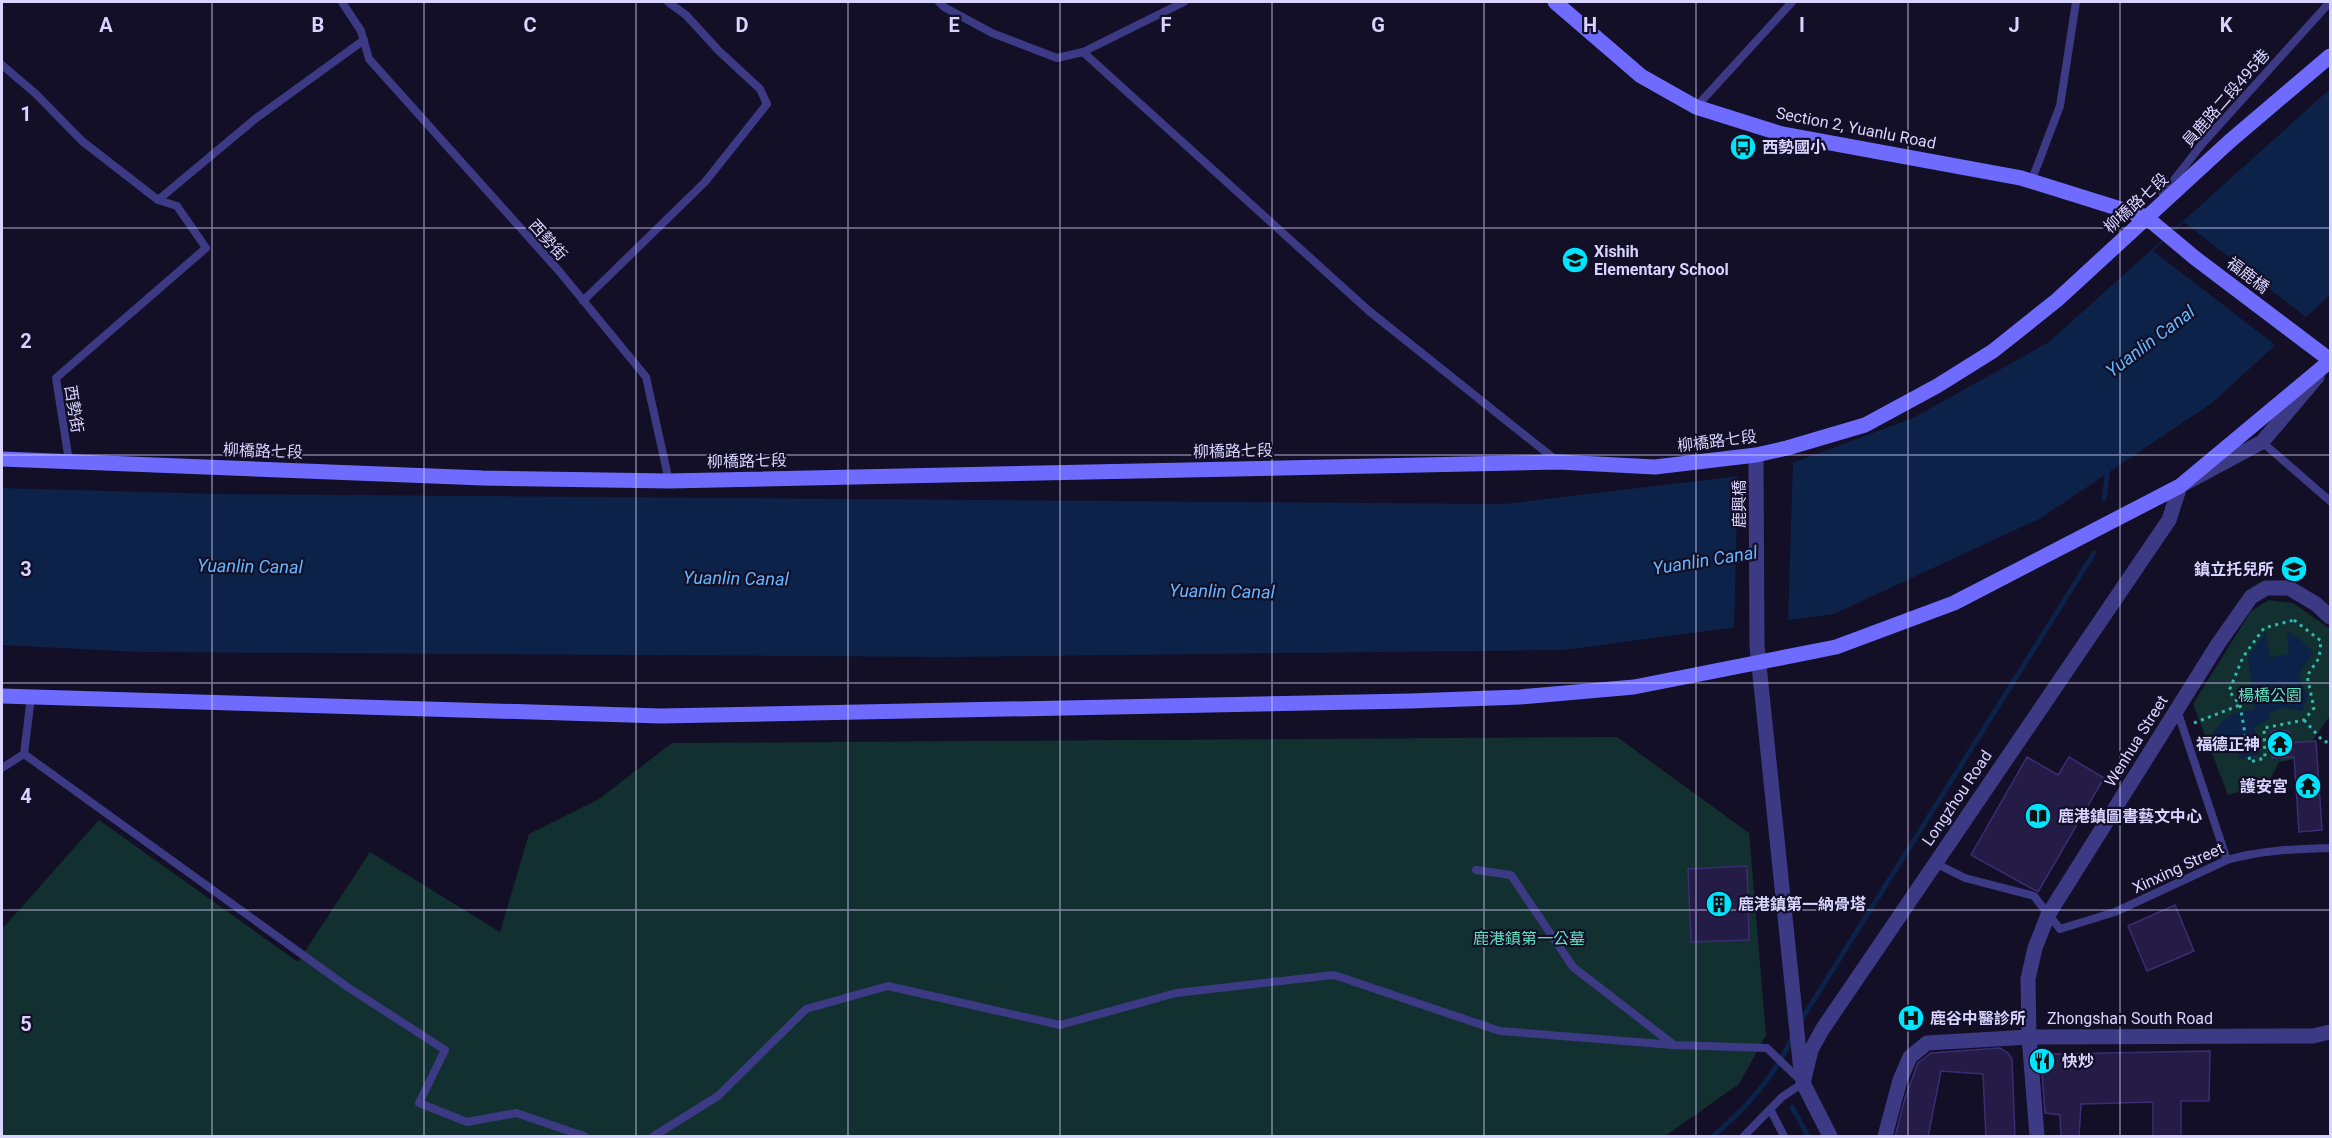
<svg xmlns="http://www.w3.org/2000/svg" width="2332" height="1138" font-family="Roboto,'Noto Sans TC',sans-serif">
  <style>
    .green { fill: #12302f }
    .water { fill: #0c2248 }
    .pier { fill: #130f26 }
    .lines { fill: none; stroke-linecap: round; stroke-linejoin: round }
    .stream { stroke: #0c2248; stroke-width: 5 }
    .building { fill: #241b47; stroke: #3b2d73; stroke-width: 1.5 }
    .path { stroke: #2fb8b0; stroke-width: 3; stroke-dasharray: 3 4.5; stroke-linecap: butt }
    .lane { stroke: #3d3a85; stroke-width: 8 }
    .street { stroke: #3d3a85; stroke-width: 15 }
    .secondary { stroke: #6f6bff; stroke-width: 15 }
    .grid { fill: none; stroke: #d9d4ff; stroke-width: 1.5; stroke-opacity: 0.55 }
    .labels { text-anchor: middle; dominant-baseline: central; stroke-width: 4.5; stroke-linejoin: round; paint-order: stroke }
    .street-label { font-size: 16px; fill: #d9d4ff; stroke: #130f26 }
    .poi-label { font-size: 16px; font-weight: bold; fill: #d9d4ff; stroke: #130f26; text-anchor: start }
    .park-label { font-size: 16px; fill: #5fe0c0; stroke: #130f26 }
    .water-label { font-size: 18px; font-style: italic; fill: #62b6ff; stroke: #130f26 }
    .grid-label { font-size: 20px; text-anchor: middle; font-weight: bold; fill: #d9d4ff; stroke: #130f26; stroke-width: 4.5; stroke-linejoin: round; paint-order: stroke }
  </style>
  <rect width="100%" height="100%" fill="#130f26"/>
  <path class="green" d="M 2269,600 L 2293,603 L 2330,629 L 2330,716 L 2300,758 L 2279,762 L 2268,784 L 2228,795 L 2193,704 L 2251,611 Z
    M 1617,737 L 1749,833 L 1766,1035 L 1739,1084 L 1665,1136 L 2,1136 L 2,929 L 99,820 L 298,962 L 370,852 L 500,932 L 529,834 L 599,799 L 672,743 Z"/>
  <path class="water" d="M 2330,89 L 2330,295 L 2212,403 L 2041,518 L 1834,614 L 1564,650 L 946,657 L 139,652 L 2,645 L 2,488 L 219,494 L 1504,504 L 1765,473 L 1913,418 L 2049,342 Z
    M 2287,631 L 2307,645 L 2313,653 L 2299,674 L 2302,686 L 2308,695 L 2302,711 L 2284,707 L 2269,713 L 2269,719 L 2254,728 L 2260,754 L 2240,759 L 2236,747 L 2222,754 L 2212,733 C 2228,715 2230,712 2255,709 L 2248,657 L 2266,632 L 2270,658 L 2289,653 Z"/>
  <path class="pier" d="M 2184,222 L 2308,319 L 2278,347 L 2153,251 Z
    M 1793,460 L 1788,623 L 1734,630 L 1738,475 L 1765,470 Z"/>
  <g class="lines">
    <path class="stream" d="M 2104,499 L 2108,468
      M 1800,1022 L 2094,553
      M 1792,1107 L 1808,1136
      M 1713,1136 C 1745,1109 1776,1075 1793,1036"/>
  </g>
  <path class="building" d="M 2271,731 L 2289,731 L 2289,743 L 2316,741 L 2322,830 L 2299,832 L 2294,757 L 2272,758 Z
    M 2027,757 L 2058,775 L 2069,757 L 2104,778 L 2038,892 L 1971,855 Z
    M 1747,866 L 1749,940 L 1691,942 L 1688,869 Z
    M 2175,905 L 2194,951 L 2147,971 L 2128,926 Z
    M 2000,1048 L 2008,1053 L 2012,1059 L 2015,1137 L 1986,1137 L 1983,1074 L 1941,1071 L 1928,1137 L 1895,1137 L 1905,1098 L 1918,1063 L 1931,1053 Z
    M 2210,1051 L 2209,1101 L 2181,1101 L 2181,1137 L 2153,1137 L 2153,1102 L 2081,1104 L 2079,1137 L 2061,1137 L 2060,1115 L 2045,1113 L 2041,1062 L 2044,1058 L 2052,1054 Z"/>
  <g class="lines">
    <path class="path" d="M 2294,620 L 2321,641 L 2319,658 L 2307,676 L 2314,708 L 2304,720 L 2264,728 L 2265,758 L 2250,762 L 2240,705 L 2229,691 L 2243,657 L 2264,628 Z
      M 2304,720 L 2323,741 L 2330,743
      M 2194,723 L 2240,705"/>
    <path class="lane" d="M 342,2 L 361,31 L 369,59 L 559,271 L 646,377 L 669,481
      M 939,2 L 944,7 L 992,33 L 1057,58 L 1083,52 L 1369,311 L 1557,461
      M 1083,52 L 1184,2
      M 2,65 L 36,94 L 82,141 L 158,200
      M 1696,107 L 1792,2
      M 2031,182 L 2060,106 L 2076,2
      M 2163,194 L 2202,144 L 2330,2
      M 583,301 L 705,182 L 767,104 L 760,89 L 719,51 L 686,15 L 668,2
      M 2262,442 L 2330,501
      M 69,461 L 56,378 L 206,248 L 177,206 L 158,200 L 255,119 L 364,40
      M 2177,710 L 2227,860
      M 24,754 L 346,986 L 445,1050 L 419,1103 L 467,1122 L 516,1113 L 584,1136
      M 2,768 L 24,754 L 31,697
      M 1935,863 L 1965,878 L 2034,896 L 2060,929 L 2115,912 L 2227,860 C 2260,850 2296,849 2330,848
      M 1476,870 L 1511,875 L 1573,967 L 1674,1045
      M 1770,1109 L 1784,1136
      M 654,1136 L 718,1096 L 806,1009 L 888,986 L 1060,1025 L 1176,993 L 1334,975 L 1500,1031 L 1674,1045 L 1767,1048 L 1803,1083 L 1782,1097 L 1744,1136"/>
    <path class="street" d="M 1756,455 L 1757,646 L 1801,1071
      M 1830,1136 L 1803,1083 L 1811,1050 L 1822,1030 L 2169,520 L 2180,486 L 2262,442 L 2317,377
      M 1885,1136 L 1900,1080 L 1910,1057 L 1927,1043 L 2029,1037 L 2313,1036 L 2330,1032
      M 2037,1136 L 2029,1037 L 2028,979 L 2035,948 L 2048,915 L 2218,644 L 2251,597 L 2266,588 L 2289,588 L 2316,604 L 2330,617"/>
    <path class="secondary" d="M 1555,2 L 1641,76 L 1696,107 L 1782,134 L 2021,178 L 2146,217 L 2195,258 L 2330,360
      M 2,459 L 483,478 L 669,481 L 1559,462 L 1655,467 L 1756,455 L 1787,448 L 1865,425 L 1937,386 L 1993,351 L 2057,300 L 2230,141 L 2330,56
      M 2,696 L 661,716 L 1410,701 L 1520,697 L 1634,687 L 1836,647 L 1954,603 L 2180,486 L 2330,361"/>
  </g>
  <path class="grid" d="M 212,2 L 212,1136M 424,2 L 424,1136M 636,2 L 636,1136M 848,2 L 848,1136M 1060,2 L 1060,1136M 1272,2 L 1272,1136M 1484,2 L 1484,1136M 1696,2 L 1696,1136M 1908,2 L 1908,1136M 2120,2 L 2120,1136M 2,228 L 2330,228M 2,455 L 2330,455M 2,683 L 2330,683M 2,910 L 2330,910"/>
  <defs>
    <symbol id="bus-disc" viewBox="-11 -11 22 22"><circle r="9.5" fill="#00e5ff" stroke="#130f26"/><path d="M-5-6H5V4H4V6H2V4H-2V6H-4V4H-5ZM-3.5-4V0h7V-4ZM-3.5 1.2v1.5H-2V1.2ZM2 1.2v1.5H3.5V1.2Z" fill="#111"/></symbol>
    <symbol id="school-disc" viewBox="-11 -11 22 22"><circle r="9.5" fill="#00e5ff" stroke="#130f26"/><path d="M0-5L7-2L0 1L-7-2ZM-4 1L0 2.5L4 1V4Q0 6-4 4Z" fill="#111"/></symbol>
    <symbol id="temple-disc" viewBox="-11 -11 22 22"><circle r="9.5" fill="#00e5ff" stroke="#130f26"/><path d="M0-6L5-2H3V0L6.5 2.5H4V6H1.5V3h-3V6H-4V2.5H-6.5L-3 0V-2H-5Z" fill="#111"/></symbol>
    <symbol id="library-disc" viewBox="-11 -11 22 22"><circle r="9.5" fill="#00e5ff" stroke="#130f26"/><path d="M-6-4Q-3-5.5-.7-3.5V5Q-3 3-6 4ZM6-4Q3-5.5 .7-3.5V5Q3 3 6 4Z" fill="#111"/></symbol>
    <symbol id="building-disc" viewBox="-11 -11 22 22"><circle r="9.5" fill="#00e5ff" stroke="#130f26"/><path d="M-4-6H4V6H1V3H-1V6H-4ZM-2.5-4.3h1.7v1.8h-1.7ZM.8-4.3h1.7v1.8H.8ZM-2.5-1h1.7V.8h-1.7ZM.8-1h1.7V.8H.8Z" fill="#111"/></symbol>
    <symbol id="hospital-disc" viewBox="-11 -11 22 22"><circle r="9.5" fill="#00e5ff" stroke="#130f26"/><path d="M-5-5h3v3.5h4V-5h3V5h-3V1.5h-4V5h-3Z" fill="#111"/></symbol>
    <symbol id="restaurant-disc" viewBox="-11 -11 22 22"><circle r="9.5" fill="#00e5ff" stroke="#130f26"/><path d="M-5-6h1v4h1v-4h1v4h1v-4h1v5L-1.5 .5V6h-2V.5L-5-1ZM5-6V6H3V1.5H1.5Q1.5-4 5-6Z" fill="#111"/></symbol>
  </defs>
  <g fill-rule="evenodd">
    <use href="#bus-disc" x="1728" y="132" width="30" height="30"/>
    <use href="#school-disc" x="1560" y="245" width="30" height="30"/>
    <use href="#school-disc" x="2279" y="554" width="30" height="30"/>
    <use href="#temple-disc" x="2265" y="729" width="30" height="30"/>
    <use href="#temple-disc" x="2293" y="771" width="30" height="30"/>
    <use href="#library-disc" x="2023" y="801" width="30" height="30"/>
    <use href="#building-disc" x="1704" y="889" width="30" height="30"/>
    <use href="#hospital-disc" x="1896" y="1003" width="30" height="30"/>
    <use href="#restaurant-disc" x="2027" y="1046" width="30" height="30"/>
  </g>
  <g class="labels">
    <g class="street-label">
      <text transform="translate(2226 98) rotate(-49)">員鹿路二段495巷</text>
      <text transform="translate(1856 128) rotate(11)">Section 2, Yuanlu Road</text>
      <text transform="translate(2136 203) rotate(-42)">柳橋路七段</text>
      <text transform="translate(548 240) rotate(48)">西勢街</text>
      <text transform="translate(2248 275) rotate(37)">福鹿橋</text>
      <text transform="translate(74 409) rotate(81)">西勢街</text>
      <text transform="translate(1717 441) rotate(-7)">柳橋路七段</text>
      <text transform="translate(263 451) rotate(2)">柳橋路七段</text>
      <text transform="translate(1233 451) rotate(-1)">柳橋路七段</text>
      <text transform="translate(747 461) rotate(-1)">柳橋路七段</text>
      <text transform="translate(1739 504) rotate(-90)">鹿興橋</text>
      <text transform="translate(2136 741) rotate(-58)">Wenhua Street</text>
      <text transform="translate(1957 798) rotate(-56)">Longzhou Road</text>
      <text transform="translate(2178 868) rotate(-25)">Xinxing Street</text>
      <text x="2130" y="1018">Zhongshan South Road</text>
    </g>
    <g class="poi-label">
      <text x="1762" y="147">西勢國小</text>
      <text x="1594" y="251">Xishih<tspan x="1594" dy="18">Elementary School</tspan></text>
      <text x="2274" y="569" text-anchor="end">鎮立托兒所</text>
      <text x="2260" y="744" text-anchor="end">福德正神</text>
      <text x="2288" y="786" text-anchor="end">護安宮</text>
      <text x="2058" y="816">鹿港鎮圖書藝文中心</text>
      <text x="1738" y="904">鹿港鎮第一納骨塔</text>
      <text x="1930" y="1018">鹿谷中醫診所</text>
      <text x="2062" y="1061">快炒</text>
    </g>
    <g class="park-label">
      <text x="2270" y="695">楊橋公園</text>
      <text x="1529" y="938">鹿港鎮第一公墓</text>
    </g>
    <g class="water-label">
      <text transform="translate(2150 341) rotate(-37)">Yuanlin Canal</text>
      <text transform="translate(1705 560) rotate(-9)">Yuanlin Canal</text>
      <text transform="translate(250 566) rotate(1)">Yuanlin Canal</text>
      <text transform="translate(736 578) rotate(1)">Yuanlin Canal</text>
      <text transform="translate(1222 591) rotate(1)">Yuanlin Canal</text>
    </g>
  </g>
  <g class="grid-label">
    <text x="106" y="32">A</text>
    <text x="318" y="32">B</text>
    <text x="530" y="32">C</text>
    <text x="742" y="32">D</text>
    <text x="954" y="32">E</text>
    <text x="1166" y="32">F</text>
    <text x="1378" y="32">G</text>
    <text x="1590" y="32">H</text>
    <text x="1802" y="32">I</text>
    <text x="2014" y="32">J</text>
    <text x="2226" y="32">K</text>
    <text x="26" y="121">1</text>
    <text x="26" y="348">2</text>
    <text x="26" y="576">3</text>
    <text x="26" y="803">4</text>
    <text x="26" y="1031">5</text>
  </g>
  <rect width="2332" height="1138" fill="none" stroke="#d9d4ff" stroke-width="6"/>
</svg>
